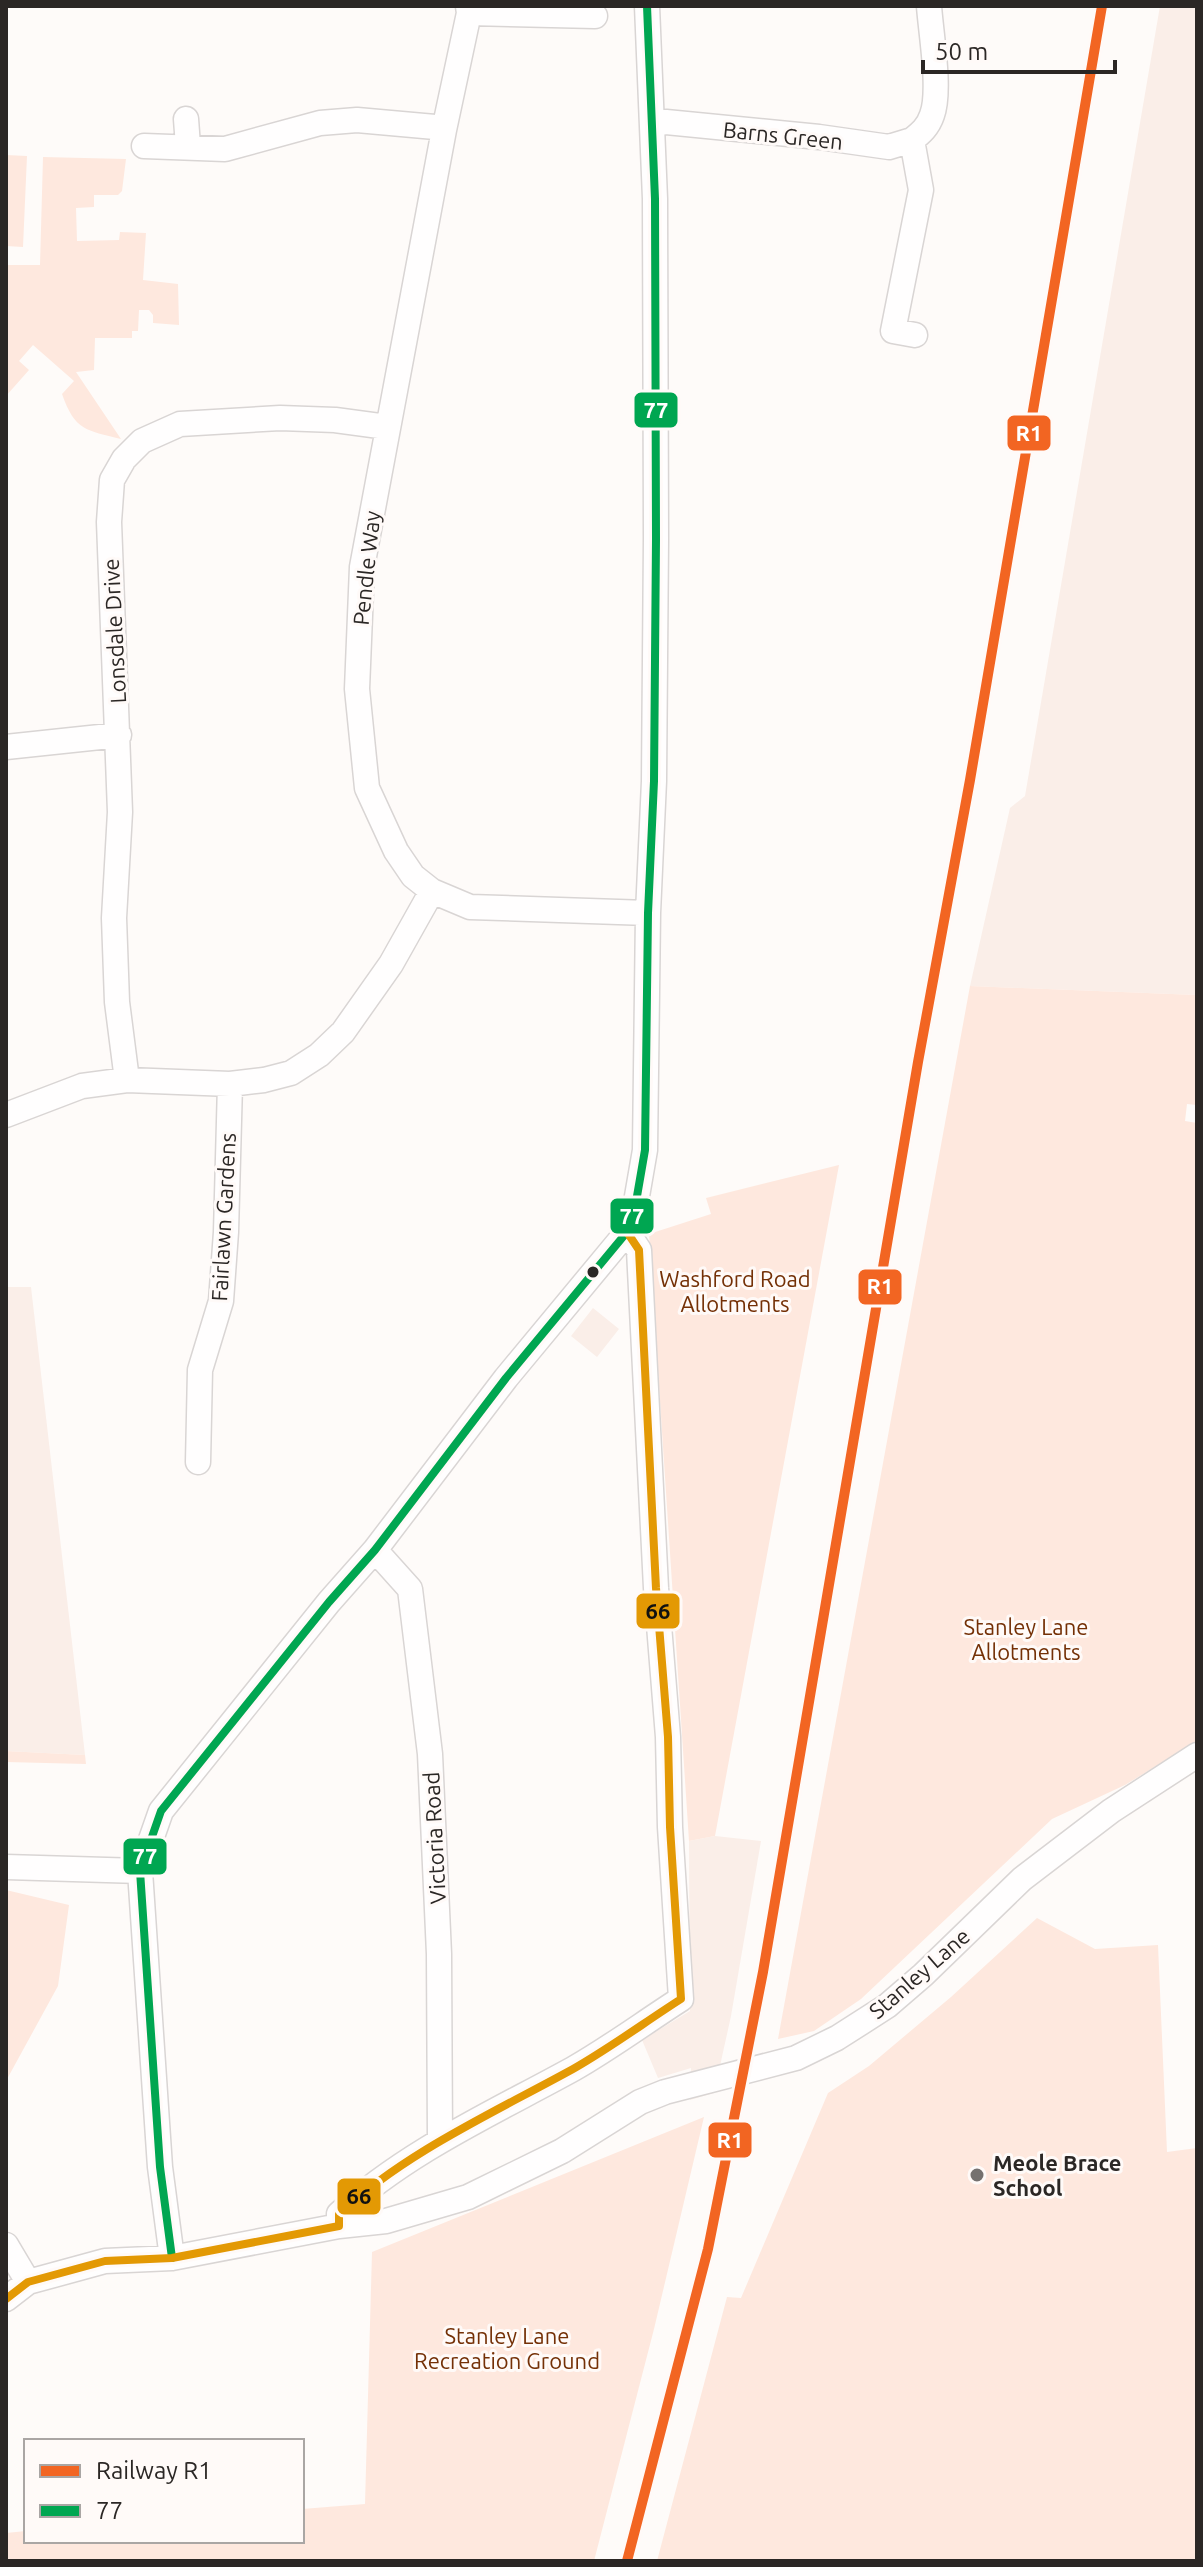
<svg xmlns="http://www.w3.org/2000/svg" width="1203" height="2567" font-family="Ubuntu,sans-serif">
  <style>
    .built { fill: #faeee8 }
    .green { fill: #fee8de }
    .lines { fill: none; stroke-linecap: round; stroke-linejoin: round }
    .street-casing { stroke: #d9d5d4; stroke-width: 27 }
    .street { stroke: #fffefe; stroke-width: 24 }
    .bus-1-casing { stroke: #fffaf8; stroke-width: 14 }
    .bus-2-casing { stroke: #fffaf8; stroke-width: 14 }
    .bus-1 { stroke: #00a651; stroke-width: 8 }
    .bus-2 { stroke: #e39904; stroke-width: 8 }
    .rail-1-casing { stroke: #fffaf8; stroke-width: 16 }
    .rail-1 { stroke: #f26522; stroke-width: 10 }
    .bus-dot { fill: #2b2725; stroke: #fffaf8; stroke-width: 3 }
    .poi-dot { fill: #75716f; stroke: #fffaf8; stroke-width: 3 }
    .labels { text-anchor: middle; dominant-baseline: central; stroke-width: 6; stroke-linejoin: round; paint-order: stroke }
    .street-label { font-size: 22px; fill: #2b2725; stroke: #fffaf8 }
    .park-label { font-size: 22px; fill: #743006; stroke: #fffaf8 }
    .poi-label { font-size: 22px; font-weight: bold; fill: #2b2725; stroke: #fffaf8; text-anchor: start }
    .line-badge { stroke: #fffaf8; stroke-width: 3 }
    .badge-label { font-size: 22px; text-anchor: middle; font-weight: bold; fill: #fff }
    .pale-badge-label { font-size: 22px; text-anchor: middle; font-weight: bold; fill: #111 }
  </style>
  <rect width="100%" height="100%" fill="#fefbf9"/>
  <path class="built" d="M 1160,6 L 1197,6 L 1197,995 L 970,986 L 1010,808 L 1025,796 Z
    M 6,1287 L 31,1287 L 85,1755 L 6,1751 Z
    M 593,1308 L 619,1329 L 597,1357 L 571,1336 Z
    M 715,1836 L 761,1841 L 731,2016 L 714,2093 L 690,2100 L 691,2068 L 658,2078 L 642,2040 L 690,2011 L 689,1841 Z"/>
  <path class="green" d="M 6,155 L 27,156 L 23,247 L 6,246 Z
    M 43,157 L 126,159 L 122,191 L 118,195 L 94,195 L 94,207 L 76,208 L 77,241 L 119,240 L 120,232 L 146,233 L 143,280 L 178,284 L 179,325 L 153,323 L 153,315 L 149,310 L 139,310 L 138,331 L 132,331 L 132,338 L 95,338 L 94,370 L 76,372 L 121,439 C 86,430 75,431 62,394 L 74,381 L 33,345 L 19,361 L 29,370 L 6,396 L 6,265 L 40,265 Z
    M 970,986 L 1197,995 L 1197,1105 L 1187,1104 L 1185,1121 L 1197,1123 L 1197,1741 L 1125,1785 L 1052,1819 L 861,1999 L 814,2031 L 778,2039 Z
    M 839,1165 L 715,1836 L 689,1841 L 649,1234 L 711,1214 L 706,1198 Z
    M 6,1751 L 85,1755 L 86,1764 L 6,1762 Z
    M 6,1890 L 69,1905 L 58,1986 L 6,2081 Z
    M 1037,1918 L 1095,1949 L 1158,1945 L 1167,2152 L 1197,2148 L 1197,2561 L 657,2561 L 727,2297 L 741,2298 L 828,2093 L 869,2066 L 951,1997 Z
    M 704,2117 L 654,2329 L 594,2561 L 6,2561 L 6,2533 L 26,2531 L 26,2541 L 302,2541 L 302,2509 L 365,2504 L 372,2252 Z"/>
  <g class="lines">
    <defs>
      <path id="street" d="M 468,6 L 469,13 L 444,130 L 362,567 L 357,689 L 367,788 L 396,851 L 413,876 L 432,891 L 470,907 L 648,913
        M 469,13 L 595,16
        M 186,119 L 188,146
        M 652,124 L 666,122 L 819,137 L 889,147 L 912,140
        M 144,146 L 225,149 L 320,123 L 357,120 L 435,127 L 444,130
        M 915,335 L 893,331 L 921,190 L 912,140 C 921,133 928,127 932,115 C 941,91 931,34 929,6
        M 6,747 L 119,735
        M 127,1080 L 117,1002 L 114,918 L 120,812 L 109,522 L 112,480 L 124,459 L 142,441 L 180,424 L 280,418 L 335,420 L 387,427
        M 6,1115 L 82,1086 L 127,1080 L 230,1084 L 264,1080 L 291,1073 L 319,1055 L 343,1032 L 391,964 L 432,891
        M 198,1462 L 200,1370 L 221,1301 L 226,1232 L 230,1084
        M 375,1550 L 410,1589 L 430,1754 L 439,1954 L 440,2141
        M 6,1867 L 140,1871
        M 339,2226 L 386,2221 L 468,2197 L 562,2151 L 640,2102 L 665,2092 L 796,2058 L 837,2038 L 887,2006 L 923,1975 L 1022,1879 L 1111,1811 L 1197,1755
        M 6,2245 L 28,2282
        M 172,2258 L 160,2167 L 140,1871 L 161,1811 L 329,1602 L 375,1550 L 506,1378 L 627,1232 L 636,1202 L 645,1150 L 648,913 L 654,781 L 656,539 L 655,199 L 647,6
        M 6,2299 L 28,2282 L 105,2261 L 172,2258 L 339,2226 L 339,2214 C 406,2152 493,2113 573,2069 C 610,2048 645,2022 681,1999 L 670,1827 L 668,1737 L 656,1588 L 639,1250 L 627,1232"/>
    </defs>
    <use href="#street" class="street-casing"/>
    <use href="#street" class="street"/>
    <defs>
      <path id="bus-1" d="M 172,2258 L 160,2167 L 140,1871 L 161,1811 L 329,1602 L 375,1550 L 506,1378 L 627,1232 L 636,1202 L 645,1150 L 648,913 L 654,781 L 656,539 L 655,199 L 647,6"/>
      <path id="bus-2" d="M 6,2299 L 28,2282 L 105,2261 L 172,2258 L 339,2226 L 339,2214 C 406,2152 493,2113 573,2069 C 610,2048 645,2022 681,1999 L 670,1827 L 668,1737 L 656,1588 L 639,1250 L 627,1232"/>
    </defs>
    <use href="#bus-1" class="bus-1-casing"/>
    <use href="#bus-2" class="bus-2-casing"/>
    <use href="#bus-1" class="bus-1"/>
    <use href="#bus-2" class="bus-2"/>
    <defs>
      <path id="rail-1" d="M 627,2561 L 708,2249 L 763,1972 L 918,1062 L 970,780 L 1102,6"/>
    </defs>
    <use href="#rail-1" class="rail-1-casing"/>
    <use href="#rail-1" class="rail-1"/>
  </g>
  <circle class="bus-dot" cx="593" cy="1272" r="7"/>
  <circle class="poi-dot" cx="977" cy="2175" r="8"/>
  <g class="labels">
    <g class="street-label">
      <text transform="translate(783 135) rotate(6)">Barns Green</text>
      <text transform="translate(366 568) rotate(-84)">Pendle Way</text>
      <text transform="translate(114 631) rotate(-93)">Lonsdale Drive</text>
      <text transform="translate(223 1217) rotate(-87)">Fairlawn Gardens</text>
      <text transform="translate(434 1838) rotate(-93)">Victoria Road</text>
      <text transform="translate(919 1973) rotate(-41)">Stanley Lane</text>
    </g>
    <g class="park-label">
      <text x="735" y="1278">Washford Road<tspan x="735" dy="25">Allotments</tspan></text>
      <text x="1026" y="1626">Stanley Lane<tspan x="1026" dy="25">Allotments</tspan></text>
      <text x="507" y="2335">Stanley Lane<tspan x="507" dy="25">Recreation Ground</tspan></text>
    </g>
    <g class="poi-label">
      <text x="993" y="2162">Meole Brace<tspan x="993" dy="25">School</tspan></text>
    </g>
  </g>
  <g class="line-badge">
    <rect x="633" y="391" width="46" height="38" rx="8" fill="#00a651"/>
    <rect x="1006" y="414" width="46" height="38" rx="8" fill="#f26522"/>
    <rect x="609" y="1197" width="46" height="38" rx="8" fill="#00a651"/>
    <rect x="857" y="1268" width="46" height="38" rx="8" fill="#f26522"/>
    <rect x="635" y="1592" width="46" height="38" rx="8" fill="#e39904"/>
    <rect x="122" y="1837" width="46" height="39" rx="8" fill="#00a651"/>
    <rect x="707" y="2121" width="46" height="38" rx="8" fill="#f26522"/>
    <rect x="336" y="2177" width="46" height="39" rx="8" fill="#e39904"/>
  </g>
  <g class="badge-label">
    <text x="656" y="418">77</text>
    <text x="1029" y="441">R1</text>
    <text x="632" y="1224">77</text>
    <text x="880" y="1294">R1</text>
    <text x="145" y="1864">77</text>
    <text x="730" y="2148">R1</text>
  </g>
  <g class="pale-badge-label">
    <text x="658" y="1619">66</text>
    <text x="359" y="2204">66</text>
  </g>
  <rect width="1203" height="2567" fill="none" stroke="#2b2725" stroke-width="16"/>
  <rect x="24" y="2439" width="280" height="104" fill="#fffaf8" stroke="#aaa6a4" stroke-width="2"/>
  <rect x="40" y="2465" width="40" height="12" fill="#f26522" stroke="#aaa6a4" stroke-width="2"/>
  <text x="96" y="2479" font-size="24" fill="#2b2725">Railway R1</text>
  <rect x="40" y="2505" width="40" height="12" fill="#00a651" stroke="#aaa6a4" stroke-width="2"/>
  <text x="96" y="2519" font-size="24" fill="#2b2725">77</text>
  <path d="M923 60v12h192v-12" fill="none" stroke="#2b2725" stroke-width="4"/>
  <text x="935" y="60" font-size="24" fill="#2b2725" stroke="#fffaf8" stroke-width="6" paint-order="stroke">50 m</text>
</svg>
